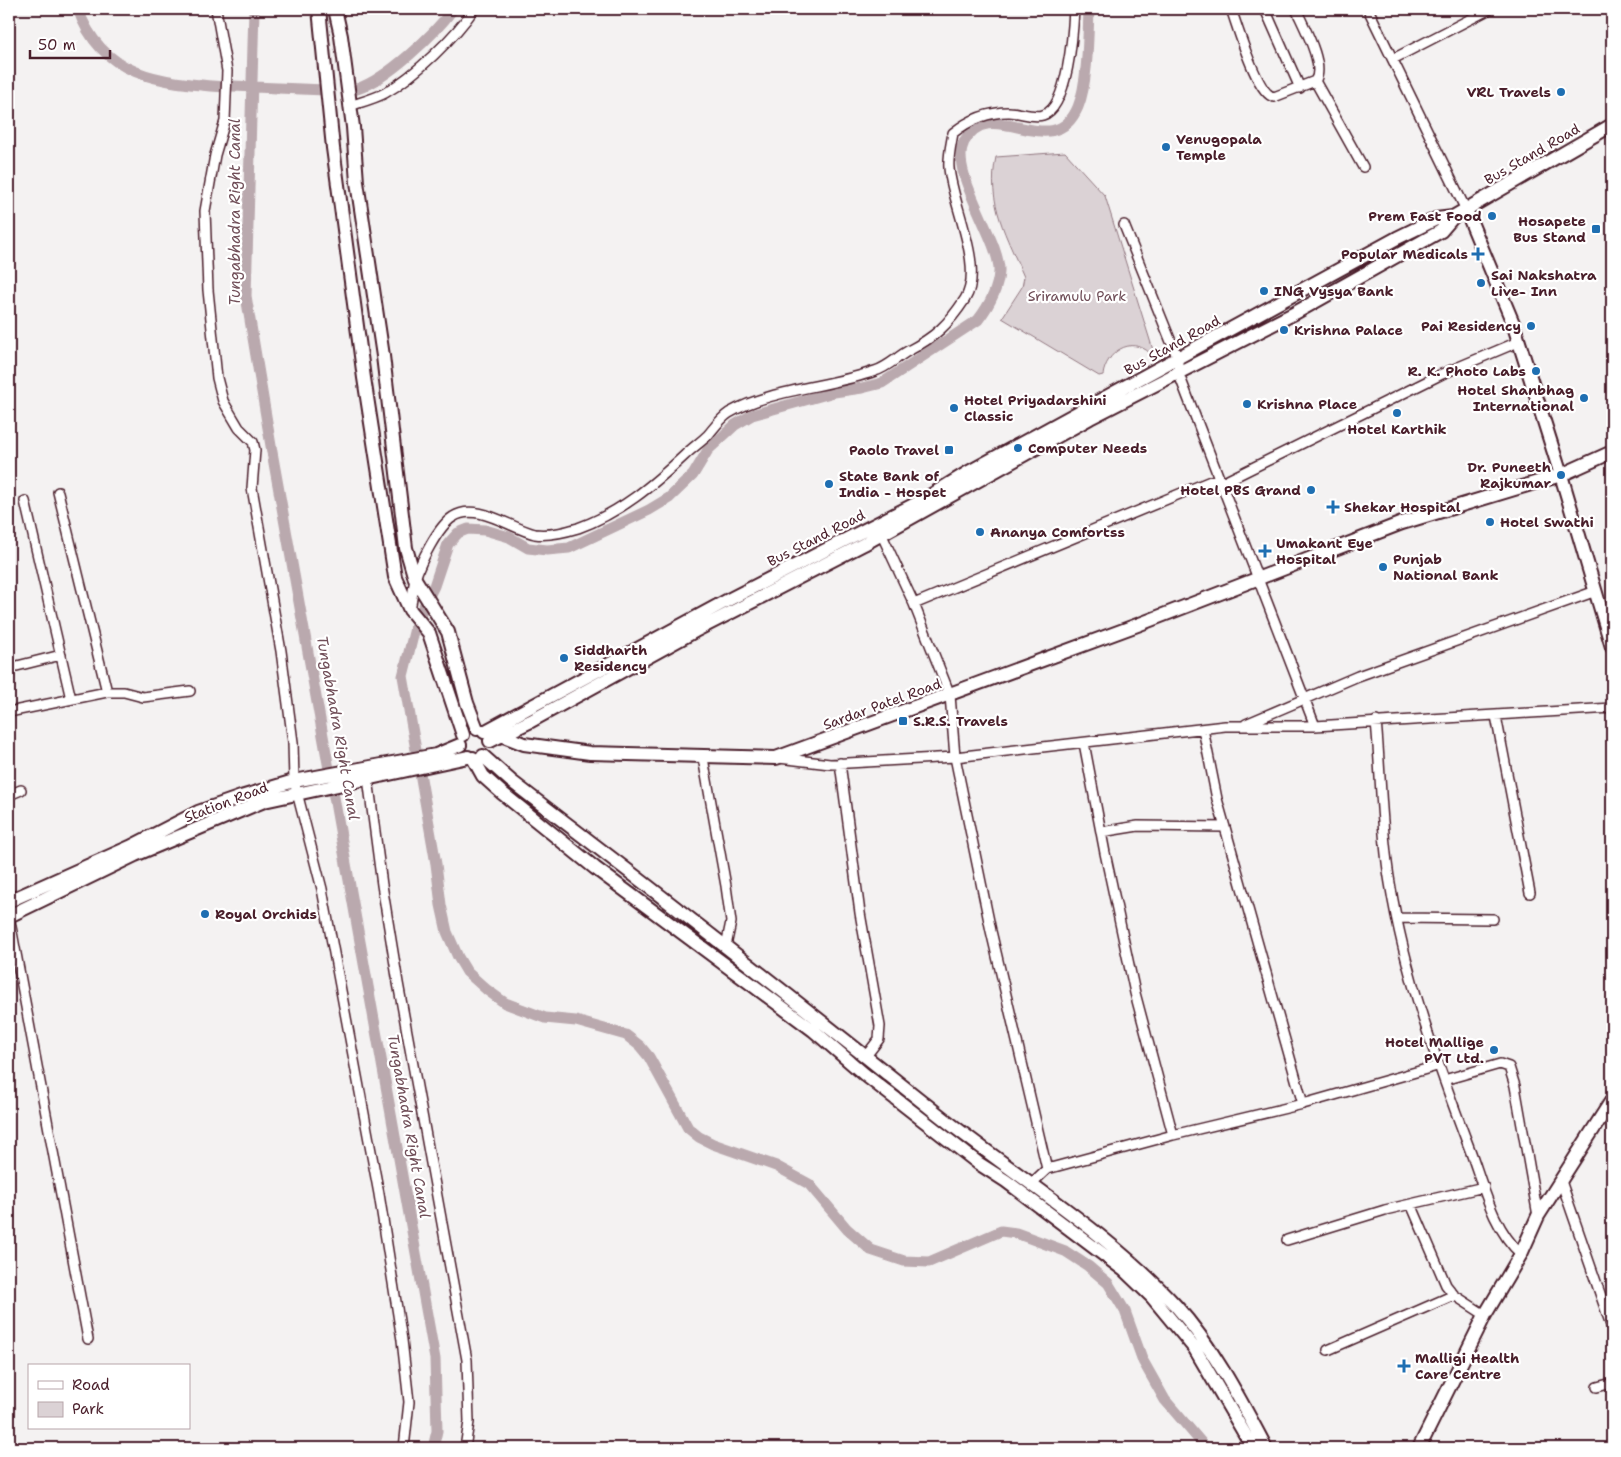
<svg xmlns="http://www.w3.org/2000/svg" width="1621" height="1457" font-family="'Shantell Sans',sans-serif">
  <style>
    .green { fill: #dbd2d5; stroke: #927880 }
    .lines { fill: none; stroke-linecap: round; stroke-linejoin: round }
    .canal { stroke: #baa9ae; stroke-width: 11 }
    .street-casing { stroke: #4a1f2b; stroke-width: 12 }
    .secondary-casing { stroke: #4a1f2b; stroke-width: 16 }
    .street { stroke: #fff; stroke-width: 9 }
    .secondary { stroke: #fff; stroke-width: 12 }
    .poi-dot { fill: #1f6fb2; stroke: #fff; stroke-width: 2 }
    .labels { text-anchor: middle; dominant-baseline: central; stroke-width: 4.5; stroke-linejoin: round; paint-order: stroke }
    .poi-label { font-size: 14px; font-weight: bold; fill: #4a1f2b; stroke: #fff; text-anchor: start }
    .street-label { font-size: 14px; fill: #4a1f2b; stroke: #fff }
    .park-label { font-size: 14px; fill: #6e4c56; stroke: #fff }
    .water-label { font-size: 15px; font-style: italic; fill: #714f59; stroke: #fff }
  </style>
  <rect width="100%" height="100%" fill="#f4f2f2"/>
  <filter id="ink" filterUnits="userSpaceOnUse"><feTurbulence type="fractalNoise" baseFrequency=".02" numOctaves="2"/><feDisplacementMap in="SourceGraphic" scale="10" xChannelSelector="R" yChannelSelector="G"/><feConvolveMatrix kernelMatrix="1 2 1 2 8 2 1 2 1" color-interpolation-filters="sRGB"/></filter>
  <g filter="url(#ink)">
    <path class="green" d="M 1065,152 L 1105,196 L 1153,350 L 1150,353 C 1130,335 1106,353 1103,375 L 1099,376 L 1002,318 L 1022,287 L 1024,277 C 1007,237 986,203 996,157 Z"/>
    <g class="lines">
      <path class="canal" d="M 78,9 C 102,78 161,82 224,87
        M 254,9 L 246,296 L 272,452 L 435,1359 L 437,1431 L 433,1448
        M 1089,9 C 1088,35 1088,83 1078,107 C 1053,166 990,92 964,142 C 948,172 1001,241 999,272 C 998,289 988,307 978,320 L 882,383 L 862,388 L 834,392 L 752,415 L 735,425 L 708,450 L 693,475 L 669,498 L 649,510 L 569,548 L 547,550 L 528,548 L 509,537 L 485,530 L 468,529 L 458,533 L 448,544 L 434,586 L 417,620 L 403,676 L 436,864 L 441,905 L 447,932 L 458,957 L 467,972 L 487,990 L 505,1003 L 545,1018 L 576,1021 L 626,1035 L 640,1046 L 649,1057 L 688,1128 L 699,1137 L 713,1144 L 776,1166 L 809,1184 L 847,1229 L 871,1250 L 904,1261 L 929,1262 L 1001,1231 L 1016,1233 L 1065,1251 L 1088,1266 L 1108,1283 L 1125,1311 L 1143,1361 L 1165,1400 L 1206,1448
        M 233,86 L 325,90
        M 357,89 C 387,79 434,35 453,9"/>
      <defs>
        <path id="street" d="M 216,9 L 227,71 L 225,121 L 215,155 L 205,211 L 208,290 L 217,378 L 223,401 L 239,428 L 253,442 L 255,450 L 252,488 L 281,651 L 293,742 L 294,781 L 322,889 L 379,1194 L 402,1340 L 409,1402 L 404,1448
          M 1231,9 C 1237,25 1257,95 1274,97 L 1315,81 C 1326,66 1303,25 1296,9
          M 1265,9 L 1300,88
          M 1368,9 L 1466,210
          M 1393,59 L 1490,9
          M 1315,81 L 1363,167
          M 349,106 C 361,102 374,99 385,93 C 415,76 455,37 474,9
          M 1124,225 L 1178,359 L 1178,372 L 1315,726
          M 1220,484 L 1442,374 L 1518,342
          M 58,492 L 107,692
          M 25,501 L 71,699
          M 880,531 L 914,604 L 950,695 L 955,757 L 991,931 L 1047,1169
          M 914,604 L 1218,478
          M 410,610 C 412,600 413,589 415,579 C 420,563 438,526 453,517 C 476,501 512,529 535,534 C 549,536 565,532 578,528 C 620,513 653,485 685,455 C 692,448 701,442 708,435 C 714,428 720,419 729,413 C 771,389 830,387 875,371 C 888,367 897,357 908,351 C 935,337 948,325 965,299 C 985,267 952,204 949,168 C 948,156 951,145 953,133 C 969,120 988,112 1009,112 C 1020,112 1032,118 1043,115 C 1068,108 1073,31 1074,9
          M 9,668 L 61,655
          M 9,712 L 107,692 L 124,692 L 143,697 L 190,691
          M 1496,716 L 1530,893
          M 1376,721 C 1381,773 1381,832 1390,883 C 1405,976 1437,1063 1470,1150 C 1483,1185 1493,1229 1521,1254
          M 1246,724 L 1358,676 L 1596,591
          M 1203,729 L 1217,799 L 1303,1104
          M 1084,743 L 1105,853 L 1135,993 L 1173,1135
          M 703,758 L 726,886 L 731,922 L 726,946
          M 779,758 L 830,764 L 955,757 L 1225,726 L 1315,726 L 1612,708
          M 840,763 L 860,913 L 880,1026 L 879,1039 L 866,1056
          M 368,778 L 382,885 L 398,983 L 467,1360 L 469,1422 L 465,1448
          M 9,795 L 21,790
          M 1101,832 L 1138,826 L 1225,827
          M 9,916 L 88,1339
          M 1397,918 L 1493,919
          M 1444,1080 L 1500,1064 L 1509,1067 L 1515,1086 L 1538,1216
          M 1561,1181 L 1612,1328
          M 1031,1184 L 1047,1169 L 1173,1135 L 1303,1104 L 1437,1066
          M 1411,1204 L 1446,1285 L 1454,1295 L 1485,1315
          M 1287,1240 L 1385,1210 L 1484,1187
          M 1328,1350 L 1454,1295
          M 1597,1387 L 1612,1383"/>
        <path id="secondary" d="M 319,9 L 333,148 L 364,378 L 395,577 L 410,610 L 429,633 L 463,735
          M 335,9 L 341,36 L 353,127 L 357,182 L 383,356 L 406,548 L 415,579 L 448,632 L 467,703 L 477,729
          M 1466,210 L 1513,323 L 1561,475 L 1612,647
          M 484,732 L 730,599 L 923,500 L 967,473 L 1397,238 L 1436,219 L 1453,217
          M 501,735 L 524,744 L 590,753 L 776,758 L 1140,624 L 1402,523 L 1561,475 L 1612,452
          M 490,741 L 531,721 L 695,631 L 864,544 L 1090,418 L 1295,313 L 1441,231 L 1453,217 L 1612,125
          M 483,756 L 511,781 C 653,889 794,999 934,1111 C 1014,1175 1106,1230 1176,1306 C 1213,1347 1240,1399 1266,1448
          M 473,758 L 483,776 L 502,793 L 595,868 L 813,1030 L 864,1074 L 978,1163 L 1006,1181 L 1124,1270 L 1152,1297 L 1195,1349 L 1253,1448
          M 9,901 L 130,847 L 198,812 L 241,797 L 294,781 L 436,755 L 460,745
          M 9,916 L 135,855 L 264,801 L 468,757
          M 1419,1448 L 1485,1315 L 1521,1254 L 1538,1216 L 1612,1100"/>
      </defs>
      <use href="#street" class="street-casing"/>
      <use href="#secondary" class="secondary-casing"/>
      <use href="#street" class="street"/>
      <use href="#secondary" class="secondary"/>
    </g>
  </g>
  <g class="poi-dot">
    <circle cx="1561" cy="92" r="5"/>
    <circle cx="1166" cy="147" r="5"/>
    <circle cx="1492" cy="216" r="5"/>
    <rect x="1591" y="224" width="10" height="10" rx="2.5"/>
    <path d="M1475.5 246.5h5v5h5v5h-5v5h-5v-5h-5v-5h5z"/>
    <circle cx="1481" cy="283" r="5"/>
    <circle cx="1264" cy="291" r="5"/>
    <circle cx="1531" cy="326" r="5"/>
    <circle cx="1284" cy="330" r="5"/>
    <circle cx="1536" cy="371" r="5"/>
    <circle cx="1584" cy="398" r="5"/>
    <circle cx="1247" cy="404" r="5"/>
    <circle cx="954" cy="408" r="5"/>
    <circle cx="1397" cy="413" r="5"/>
    <circle cx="1018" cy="448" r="5"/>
    <rect x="944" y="445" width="10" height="10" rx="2.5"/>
    <circle cx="1561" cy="475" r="5"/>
    <circle cx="829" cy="484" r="5"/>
    <circle cx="1311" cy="490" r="5"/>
    <path d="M1330.5 499.5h5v5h5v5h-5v5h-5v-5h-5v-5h5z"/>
    <circle cx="1490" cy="522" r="5"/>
    <circle cx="980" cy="532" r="5"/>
    <path d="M1262.5 543.5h5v5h5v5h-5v5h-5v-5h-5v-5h5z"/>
    <circle cx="1383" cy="567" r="5"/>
    <circle cx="564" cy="658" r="5"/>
    <rect x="898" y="716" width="10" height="10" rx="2.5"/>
    <circle cx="205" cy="914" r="5"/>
    <circle cx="1494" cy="1050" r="5"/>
    <path d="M1401.5 1358.5h5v5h5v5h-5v5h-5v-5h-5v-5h5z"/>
  </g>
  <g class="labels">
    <g class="poi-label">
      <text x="1551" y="92" text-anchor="end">VRL Travels</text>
      <text x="1176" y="139">Venugopala<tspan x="1176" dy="16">Temple</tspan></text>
      <text x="1482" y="216" text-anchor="end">Prem Fast Food</text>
      <text x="1586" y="221" text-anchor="end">Hosapete<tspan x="1586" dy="16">Bus Stand</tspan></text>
      <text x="1468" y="254" text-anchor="end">Popular Medicals</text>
      <text x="1491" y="275">Sai Nakshatra<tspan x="1491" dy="16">Live- Inn</tspan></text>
      <text x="1274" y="291">ING Vysya Bank</text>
      <text x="1521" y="326" text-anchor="end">Pai Residency</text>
      <text x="1294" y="330">Krishna Palace</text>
      <text x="1526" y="371" text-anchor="end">R. K. Photo Labs</text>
      <text x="1574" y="390" text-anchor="end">Hotel Shanbhag<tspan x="1574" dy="16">International</tspan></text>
      <text x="964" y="400">Hotel Priyadarshini<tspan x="964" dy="16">Classic</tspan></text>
      <text x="1257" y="404">Krishna Place</text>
      <text x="1397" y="429" text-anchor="middle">Hotel Karthik</text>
      <text x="1028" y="448">Computer Needs</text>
      <text x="939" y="450" text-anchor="end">Paolo Travel</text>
      <text x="1551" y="467" text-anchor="end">Dr. Puneeth<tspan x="1551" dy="16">Rajkumar</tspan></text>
      <text x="839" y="476">State Bank of<tspan x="839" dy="16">India - Hospet</tspan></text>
      <text x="1301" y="490" text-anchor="end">Hotel PBS Grand</text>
      <text x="1344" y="507">Shekar Hospital</text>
      <text x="1500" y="522">Hotel Swathi</text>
      <text x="990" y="532">Ananya Comfortss</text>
      <text x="1276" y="543">Umakant Eye<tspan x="1276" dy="16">Hospital</tspan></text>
      <text x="1393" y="559">Punjab<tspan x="1393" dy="16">National Bank</tspan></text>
      <text x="574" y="650">Siddharth<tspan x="574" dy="16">Residency</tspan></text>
      <text x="913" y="721">S.R.S. Travels</text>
      <text x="215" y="914">Royal Orchids</text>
      <text x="1484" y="1042" text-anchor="end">Hotel Mallige<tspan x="1484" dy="16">PVT Ltd.</tspan></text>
      <text x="1415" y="1358">Malligi Health<tspan x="1415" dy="16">Care Centre</tspan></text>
    </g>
    <g class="street-label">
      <text transform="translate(1532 154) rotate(-30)">Bus Stand Road</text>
      <text transform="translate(1172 345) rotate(-29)">Bus Stand Road</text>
      <text transform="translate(816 538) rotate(-27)">Bus Stand Road</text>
      <text transform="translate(882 704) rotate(-20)">Sardar Patel Road</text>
      <text transform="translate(226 802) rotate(-21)">Station Road</text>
    </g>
    <g class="park-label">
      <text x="1077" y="296">Sriramulu Park</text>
    </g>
    <g class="water-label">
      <text transform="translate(235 212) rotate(-90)">Tungabhadra Right Canal</text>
      <text transform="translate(338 728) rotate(80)">Tungabhadra Right Canal</text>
      <text transform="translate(409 1126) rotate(80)">Tungabhadra Right Canal</text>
    </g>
  </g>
  <rect width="1621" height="1457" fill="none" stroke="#fff" stroke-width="30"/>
  <rect x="15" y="15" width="1591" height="1427" fill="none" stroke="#4a1f2b" stroke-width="2" filter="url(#ink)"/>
  <rect x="28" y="1364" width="162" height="65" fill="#ffffff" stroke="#b7a5aa"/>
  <rect x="38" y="1381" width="25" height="8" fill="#ffffff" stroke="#b7a5aa"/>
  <text x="72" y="1390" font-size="15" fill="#4a1f2b">Road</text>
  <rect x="38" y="1402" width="25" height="15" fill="#dbd2d5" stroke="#b7a5aa"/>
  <text x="72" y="1414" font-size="15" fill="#4a1f2b">Park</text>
  <path d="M30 50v8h80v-8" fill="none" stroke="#4a1f2b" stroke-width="2.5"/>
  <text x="38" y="50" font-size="15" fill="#4a1f2b" stroke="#ffffff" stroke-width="4" paint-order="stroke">50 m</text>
</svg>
